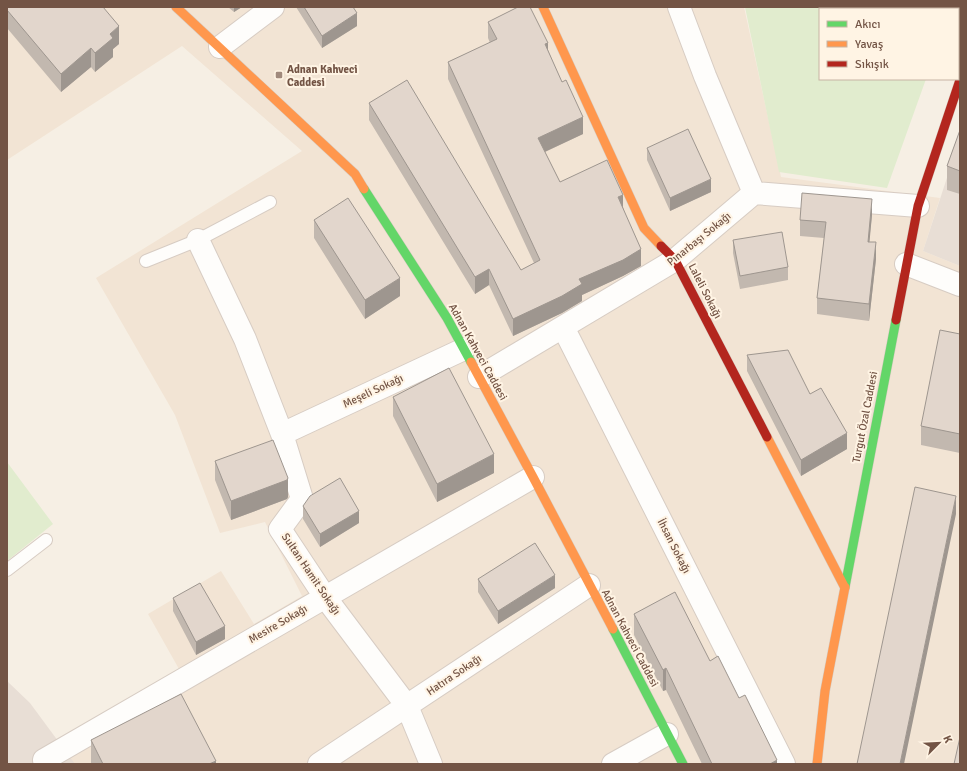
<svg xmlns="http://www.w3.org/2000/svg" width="967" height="771" font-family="Signika,sans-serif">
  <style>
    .residential { fill: #f2e4d4 }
    .industrial { fill: #e8ded5 }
    .green { fill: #e1ecce }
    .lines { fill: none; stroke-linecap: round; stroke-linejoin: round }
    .lane-casing { stroke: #d7ccc3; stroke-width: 14 }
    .street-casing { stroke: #d7ccc3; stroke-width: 24 }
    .fast-casing { stroke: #d6cbc1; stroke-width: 10 }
    .slow-casing { stroke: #d6cbc1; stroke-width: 10 }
    .jam-casing { stroke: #d6cbc1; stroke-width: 10 }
    .lane { stroke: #fefdfb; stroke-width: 12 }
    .street { stroke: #fefdfb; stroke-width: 22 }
    .fast { stroke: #63d668; stroke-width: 9 }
    .slow { stroke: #ff974d; stroke-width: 9 }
    .jam { stroke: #b3261e; stroke-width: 9 }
    .wall { fill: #c2b8af }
    .shaded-wall { fill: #9e968f }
    .building { fill: #e2d6cc; stroke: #9e968f }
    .poi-dot { fill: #a18a7d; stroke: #fff4e4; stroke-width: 1.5 }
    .labels { text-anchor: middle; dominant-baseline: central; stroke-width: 4; stroke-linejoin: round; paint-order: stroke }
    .poi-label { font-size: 11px; font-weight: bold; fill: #735445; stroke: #fff4e4; text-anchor: start }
    .street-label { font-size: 11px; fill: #735445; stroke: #fff4e4 }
  </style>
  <rect width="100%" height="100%" fill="#f6efe4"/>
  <path class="residential" d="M 7,7 L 744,7 L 781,177 L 940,198 L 923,251 L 960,266 L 960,764 L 73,764 L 55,742 L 179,669 L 148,614 L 221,571 L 254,624 L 302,596 L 265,522 L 220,533 L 175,415 L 96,278 L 302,151 L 182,46 L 7,160 Z"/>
  <path class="industrial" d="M 960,138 L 960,266 L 923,251 Z
    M 7,681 L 30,703 L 75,764 L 7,764 Z"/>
  <path class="green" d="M 745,7 L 952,7 L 951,9 L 820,9 L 820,79 L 926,79 L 887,188 L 779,172 Z
    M 7,462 L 53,524 L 7,561 Z"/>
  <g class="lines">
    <defs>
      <path id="lane" d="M 146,261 L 198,240 L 270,202
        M 7,570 L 46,540"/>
      <path id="street" d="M 679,7 L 705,76 L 754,193
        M 220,47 L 273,7
        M 198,240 L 245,339 L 282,434 L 302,499 L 280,529 L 325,597 L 407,706 L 431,764
        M 906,264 L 960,285
        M 563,327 L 784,764
        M 479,377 L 675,260 L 754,193 L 918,206
        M 282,434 L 464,349
        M 44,760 L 533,477
        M 319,764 L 589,585
        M 613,764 L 667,734"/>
      <path id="fast" d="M 364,189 L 447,318 L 471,362
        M 845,587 L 896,320
        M 613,629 L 683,764"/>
      <path id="slow" d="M 176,7 L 355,174 L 364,189
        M 543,7 L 644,228 L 661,246
        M 471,362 L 533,477 L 613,629
        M 767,437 L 845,588
        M 817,764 L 825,691 L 845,587"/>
      <path id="jam" d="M 661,246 L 675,260 L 767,437
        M 896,320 L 918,206 L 960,80"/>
    </defs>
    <use href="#lane" class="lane-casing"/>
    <use href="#street" class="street-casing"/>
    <use href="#fast" class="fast-casing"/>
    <use href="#slow" class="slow-casing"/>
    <use href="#jam" class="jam-casing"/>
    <use href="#lane" class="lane"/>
    <use href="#street" class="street"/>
    <use href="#fast" class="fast"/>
    <use href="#slow" class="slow"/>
    <use href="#jam" class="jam"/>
  </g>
  <path class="wall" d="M 7,7 L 119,44 L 113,49 L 113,57 L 95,72 L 91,67 L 61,92 L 7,28 Z
    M 228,7 L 242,7 L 234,12 Z
    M 296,7 L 353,7 L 357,26 L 322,48 Z
    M 488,22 L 548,50 L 583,134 L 545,152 L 560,182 L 623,207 L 641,266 L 623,276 L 582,295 L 582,301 L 562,313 L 513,336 L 489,285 L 475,294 L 369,120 L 369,103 L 521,270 L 534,263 L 448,79 L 448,62 L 490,43 L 488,38 Z
    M 960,130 L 960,194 L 947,190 L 947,166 Z
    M 647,148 L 711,192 L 670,211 L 647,160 Z
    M 872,215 L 869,242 L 876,259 L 869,321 L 817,314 L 817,298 L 824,238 L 800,236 L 800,220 Z
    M 314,220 L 400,296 L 365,319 L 314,238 Z
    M 733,240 L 788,267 L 788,280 L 740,289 L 733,253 Z
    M 960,334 L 960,453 L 921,445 L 921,426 Z
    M 747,355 L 810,394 L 847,449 L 801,476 L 747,371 Z
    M 393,397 L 494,473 L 437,502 L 393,416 Z
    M 215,461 L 288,497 L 287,499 L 231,520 L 215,480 Z
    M 303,506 L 359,523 L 320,547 L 303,519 Z
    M 478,579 L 555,588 L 498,624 L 478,592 Z
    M 173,598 L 225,639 L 196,655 L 173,611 Z
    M 634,614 L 710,661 L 739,698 L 777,764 L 702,764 L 666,690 L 663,691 L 634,635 Z
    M 91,740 L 216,764 L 91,764 Z"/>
  <path class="shaded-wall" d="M 234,7 L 242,7 L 234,12 Z
    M 357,13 L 357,26 L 322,48 L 322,36 Z
    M 119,26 L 119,44 L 113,49 L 113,57 L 95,72 L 95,53 L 110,34 Z
    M 548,43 L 548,59 L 545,44 Z
    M 91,48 L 91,67 L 61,92 L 61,74 Z
    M 583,117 L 583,134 L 538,155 L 538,138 Z
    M 711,179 L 711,192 L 670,211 L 670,198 Z
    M 623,195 L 623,212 L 618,197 Z
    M 872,199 L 872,215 L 868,258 L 868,242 Z
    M 876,242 L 876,259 L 869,321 L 869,304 Z
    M 641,249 L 641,266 L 623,276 L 582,295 L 582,301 L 562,313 L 513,336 L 513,319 L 579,279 Z
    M 489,269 L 489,285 L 475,294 L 475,277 Z
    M 400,278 L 400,296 L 365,319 L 365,300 Z
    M 847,433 L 847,449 L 801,476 L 801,460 Z
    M 494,454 L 494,473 L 437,502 L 437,484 Z
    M 288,478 L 288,497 L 287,499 L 231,520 L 231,501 Z
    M 956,496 L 956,514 L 904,764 L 900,764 Z
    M 359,511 L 359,523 L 320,547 L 320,534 Z
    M 555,575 L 555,588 L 498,624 L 498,611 Z
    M 225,626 L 225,639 L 196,655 L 196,642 Z
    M 666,668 L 666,690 L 663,691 L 663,670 Z
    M 777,760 L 777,764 L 770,764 Z
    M 216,761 L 216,764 L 209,764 Z"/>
  <path class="building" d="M 7,7 L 103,7 L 119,26 L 110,34 L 113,38 L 95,53 L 91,48 L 61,74 L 7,10 Z
    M 304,7 L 353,7 L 357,13 L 322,36 Z
    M 518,7 L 530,7 L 548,43 L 545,44 L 562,82 L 566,80 L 583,117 L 538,138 L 560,182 L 607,160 L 623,195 L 618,197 L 641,249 L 623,260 L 579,279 L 582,284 L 562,296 L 513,319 L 489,269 L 475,277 L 369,103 L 407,80 L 521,270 L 540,260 L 448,62 L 497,39 L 488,22 Z
    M 688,129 L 711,179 L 670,198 L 647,148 Z
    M 960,130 L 960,171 L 947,166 Z
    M 802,193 L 872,199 L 868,242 L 876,242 L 869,304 L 817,298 L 826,222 L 800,220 Z
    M 348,198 L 400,278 L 365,300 L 314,220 Z
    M 782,232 L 788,267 L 740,276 L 733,240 Z
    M 940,330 L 960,334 L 960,434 L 921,426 Z
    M 788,350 L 810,394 L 821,388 L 847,433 L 801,460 L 747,355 Z
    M 449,368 L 494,454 L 437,484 L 393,397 Z
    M 273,440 L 288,478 L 287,480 L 231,501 L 215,461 Z
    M 340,478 L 359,511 L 320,534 L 303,506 L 310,496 Z
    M 915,487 L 956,496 L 900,764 L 857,764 Z
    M 535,543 L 555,575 L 498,611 L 478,579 Z
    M 200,583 L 225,626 L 196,642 L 173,598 Z
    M 675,592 L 710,661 L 718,656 L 739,698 L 745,695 L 777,760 L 770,764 L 712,764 L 666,668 L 663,670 L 634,614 Z
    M 181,694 L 216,761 L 209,764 L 103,764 L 91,740 Z
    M 960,737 L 960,764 L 954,764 Z"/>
  <rect class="poi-dot" x="275" y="71" width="8" height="8" rx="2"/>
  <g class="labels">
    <g class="poi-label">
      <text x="287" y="69">Adnan Kahveci<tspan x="287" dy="13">Caddesi</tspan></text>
    </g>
    <g class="street-label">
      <text transform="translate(699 239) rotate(-39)">Pınarbaşı Sokağı</text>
      <text transform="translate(705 291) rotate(63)">Laleli Sokağı</text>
      <text transform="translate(478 352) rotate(61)">Adnan Kahveci Caddesi</text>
      <text transform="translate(373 391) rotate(-25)">Meşeli Sokağı</text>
      <text transform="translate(865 417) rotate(-79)">Turgut Özal Caddesi</text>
      <text transform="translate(674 546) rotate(63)">İhsan Sokağı</text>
      <text transform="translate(311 574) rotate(56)">Sultan Hamit Sokağı</text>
      <text transform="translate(278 624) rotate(-30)">Mesire Sokağı</text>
      <text transform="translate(630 638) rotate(62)">Adnan Kahveci Caddesi</text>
      <text transform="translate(454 675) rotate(-34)">Hatıra Sokağı</text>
    </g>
  </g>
  <rect width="967" height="771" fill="none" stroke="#735445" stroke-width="16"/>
  <rect x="819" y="8" width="140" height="72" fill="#fff4e4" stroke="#c7b4a4"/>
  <rect x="827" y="21" width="20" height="6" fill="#63d668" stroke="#c7b4a4"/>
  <text x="855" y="28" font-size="12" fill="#735445">Akıcı</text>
  <rect x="827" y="41" width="20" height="6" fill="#ff974d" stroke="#c7b4a4"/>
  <text x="855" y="48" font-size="12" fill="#735445">Yavaş</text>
  <rect x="827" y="61" width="20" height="6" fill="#b3261e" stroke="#c7b4a4"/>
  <text x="855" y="68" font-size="12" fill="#735445">Sıkışık</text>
  <g transform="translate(939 743) rotate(66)" stroke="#fff4e4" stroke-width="3" paint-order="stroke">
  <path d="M0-3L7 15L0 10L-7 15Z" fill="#735445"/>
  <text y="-6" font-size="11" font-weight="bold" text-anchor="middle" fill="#735445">K</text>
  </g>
</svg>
